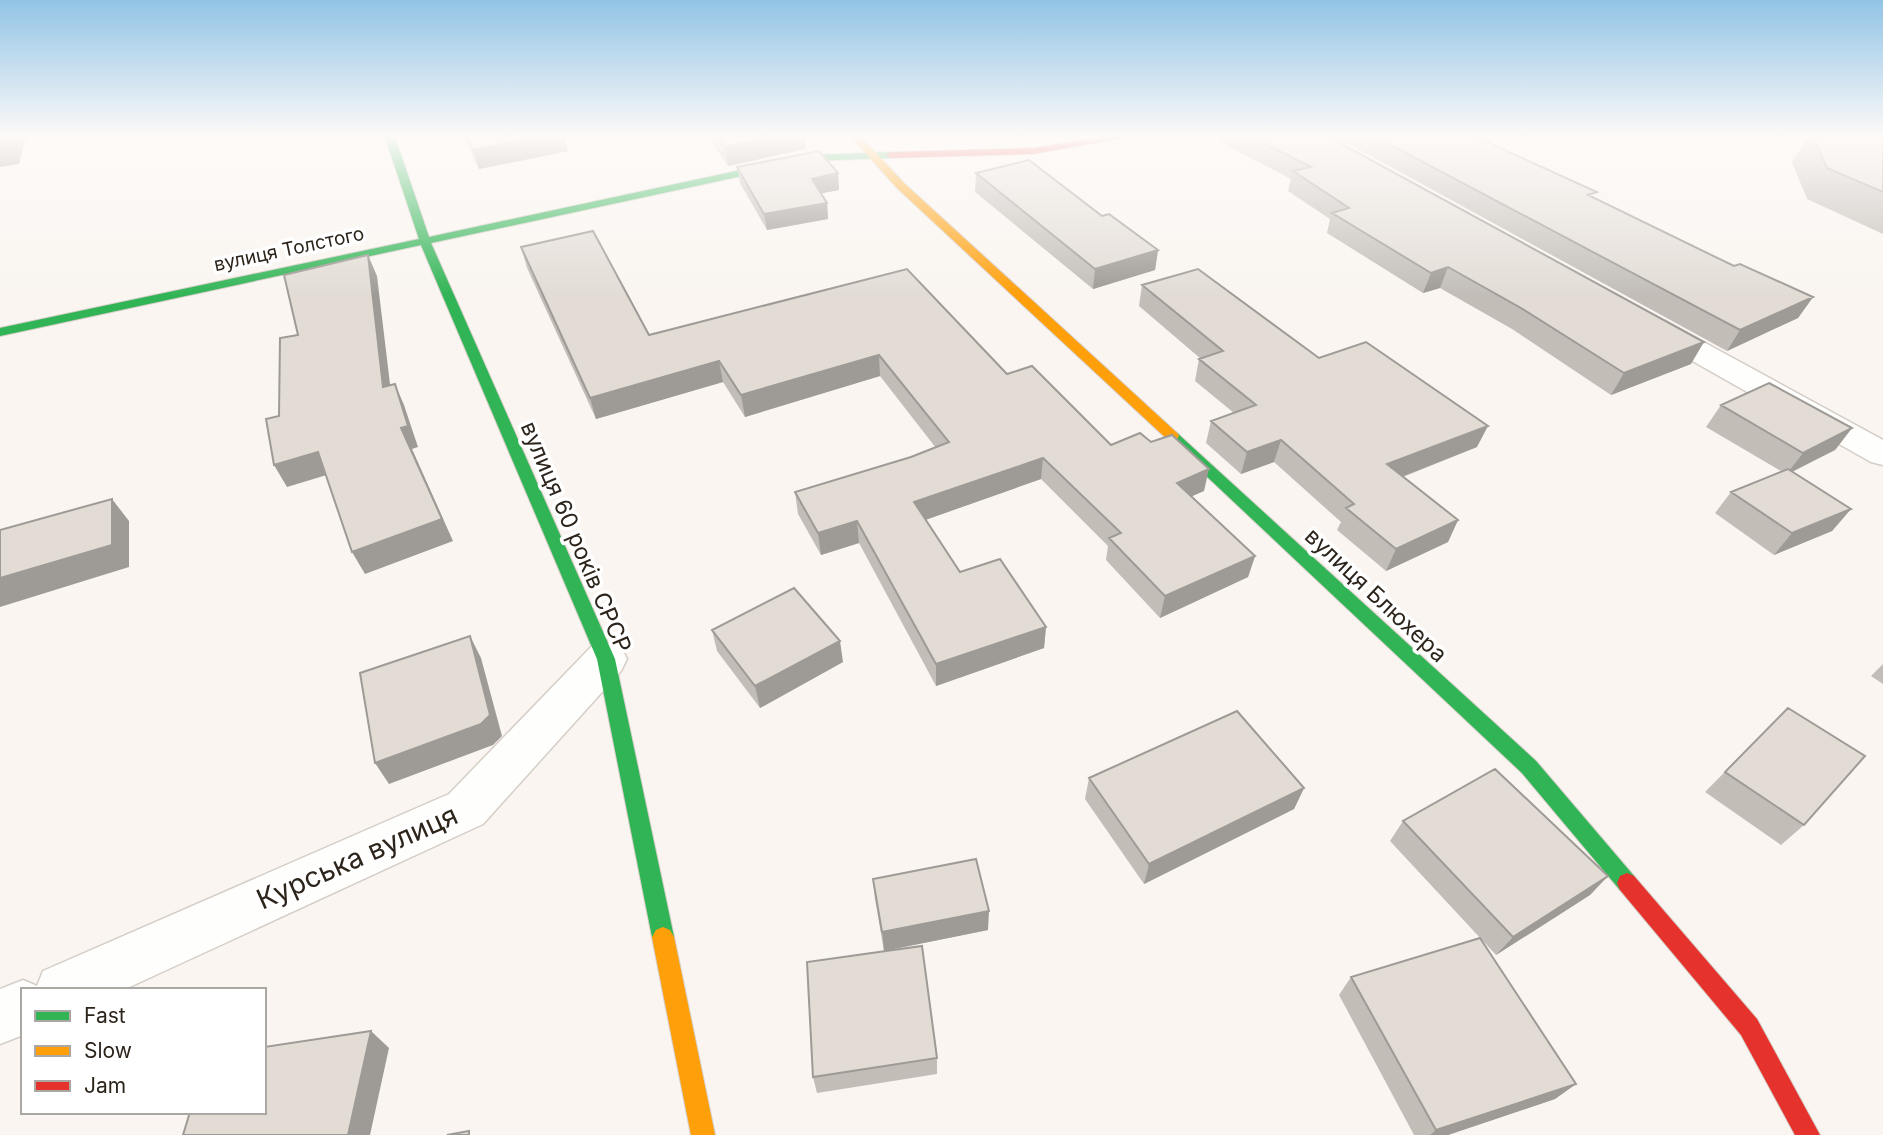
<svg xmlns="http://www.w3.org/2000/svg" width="1883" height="1135" font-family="Inter,sans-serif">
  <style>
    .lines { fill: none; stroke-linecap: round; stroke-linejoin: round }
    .street-casing { stroke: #d5cec7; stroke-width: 3 }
    .fast-casing { stroke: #d5cec7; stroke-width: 2 }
    .slow-casing { stroke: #d5cec7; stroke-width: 2 }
    .jam-casing { stroke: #d5cec7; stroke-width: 2 }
    .street { fill: #fefefd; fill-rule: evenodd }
    .fast { fill: #30b455; fill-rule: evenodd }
    .slow { fill: #ff9f0a; fill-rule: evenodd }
    .jam { fill: #e5322d; fill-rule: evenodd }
    .wall { fill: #c2bdb7 }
    .shaded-wall { fill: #9e9a95 }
    .building { fill: #e2dcd5; stroke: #9e9a95; stroke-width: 2 }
    .labels { text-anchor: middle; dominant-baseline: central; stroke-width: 7; stroke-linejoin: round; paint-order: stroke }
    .far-street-label { font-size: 19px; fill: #2d251c; stroke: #fff }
    .street-label { font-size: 23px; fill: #2d251c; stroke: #fff }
    .near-street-label { font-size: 28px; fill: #2d251c; stroke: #fff }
  </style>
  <rect width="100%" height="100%" fill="#faf5f0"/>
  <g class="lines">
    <defs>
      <path id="street" d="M 1654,318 L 1665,321 L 1883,440 L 1883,465 L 1871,462 L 1643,333 L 1639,327 L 1643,321 Z
        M 606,643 L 621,647 L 627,659 L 621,671 L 483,824 L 123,990 L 23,990 L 23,1035 L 0,1044 L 0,989 L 23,980 L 37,986 L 43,971 L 449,794 L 591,647 Z"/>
      <path id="fast" d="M 385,137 L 395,137 L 429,237 L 811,155 L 891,152 L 896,155 L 891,158 L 811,161 L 431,243 L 615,659 L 674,937 L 670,944 L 663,947 L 656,944 L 652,937 L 597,659 L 421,245 L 0,336 L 0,328 L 419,239 Z
        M 1172,432 L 1177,433 L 1536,761 L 1634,876 L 1637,883 L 1634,890 L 1627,893 L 1620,890 L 1522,773 L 1167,439 L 1165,436 L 1167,433 Z"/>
      <path id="slow" d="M 851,137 L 861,137 L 905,184 L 1177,433 L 1179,436 L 1177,439 L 1167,439 L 897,188 Z
        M 663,927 L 670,930 L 674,937 L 715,1135 L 691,1135 L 652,937 L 656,930 Z"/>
      <path id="jam" d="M 1104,137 L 1129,137 L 1033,154 L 891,158 L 886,155 L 891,152 L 1033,148 Z
        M 1627,873 L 1634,876 L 1757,1019 L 1820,1135 L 1795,1135 L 1741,1035 L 1620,890 L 1617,883 L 1620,876 Z"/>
    </defs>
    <use href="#street" class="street-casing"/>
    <use href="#fast" class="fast-casing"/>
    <use href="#slow" class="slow-casing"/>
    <use href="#jam" class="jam-casing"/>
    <use href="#street" class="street"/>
    <use href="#fast" class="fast"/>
    <use href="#slow" class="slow"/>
    <use href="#jam" class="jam"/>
  </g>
  <path class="wall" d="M 464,137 L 564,137 L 568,151 L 479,169 Z
    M 708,137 L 805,137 L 806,149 L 728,166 Z
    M 1221,137 L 1329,137 L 1691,364 L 1611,395 L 1512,329 L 1440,288 L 1423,293 L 1327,233 L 1330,219 L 1288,191 L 1291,179 L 1220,142 Z
    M 1336,137 L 1479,137 L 1479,139 L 1594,198 L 1734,266 L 1813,297 L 1798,318 L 1727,351 Z
    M 1808,137 L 1883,137 L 1883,234 L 1807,199 L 1792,162 Z
    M 737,167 L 838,173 L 839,190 L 821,193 L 827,203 L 828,219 L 767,230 L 740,183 Z
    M 976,173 L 1102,216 L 1158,250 L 1155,270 L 1093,289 L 975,192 Z
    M 521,247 L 649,335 L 907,269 L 1007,374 L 1111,445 L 1204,491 L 1191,496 L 1255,556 L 1248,577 L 1160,618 L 1106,560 L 1108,546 L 1041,479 L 925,520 L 960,572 L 1046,627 L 1044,648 L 936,686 L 859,543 L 821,555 L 798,514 L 795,492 L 911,457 L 936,448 L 880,376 L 745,417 L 723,382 L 596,419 L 527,268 Z
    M 1142,285 L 1319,358 L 1477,447 L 1403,477 L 1458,520 L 1448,542 L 1386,571 L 1337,530 L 1341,522 L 1274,462 L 1241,474 L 1206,443 L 1211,421 L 1234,413 L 1195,381 L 1199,359 L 1201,359 L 1139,306 Z
    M 1721,405 L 1852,428 L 1835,450 L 1792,471 L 1851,509 L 1832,531 L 1774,555 L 1715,513 L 1731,492 L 1781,471 L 1706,427 Z
    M 712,630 L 843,662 L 760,708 L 717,651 Z
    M 1883,664 L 1883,684 L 1871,676 Z
    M 1788,708 L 1804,825 L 1781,845 L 1705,792 Z
    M 1089,778 L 1304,788 L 1294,809 L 1144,884 L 1085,799 Z
    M 1403,821 L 1608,876 L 1590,895 L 1496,955 L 1390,841 Z
    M 873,879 L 988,930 L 884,951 L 875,899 Z
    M 1351,977 L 1576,1084 L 1555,1099 L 1448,1135 L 1414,1135 L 1339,995 Z
    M 937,1058 L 937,1074 L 817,1093 L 813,1077 Z"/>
  <path class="shaded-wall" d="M 26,137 L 19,164 L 0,167 L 0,138 Z
    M 538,137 L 564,137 L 568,151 L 479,169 L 473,150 Z
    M 772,137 L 805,137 L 806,149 L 728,166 L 725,147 Z
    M 838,173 L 839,190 L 813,195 L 812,179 Z
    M 827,203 L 828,219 L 767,230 L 764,214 Z
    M 1158,250 L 1155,270 L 1093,289 L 1095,269 Z
    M 368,255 L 377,276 L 393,409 L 383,387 Z
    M 1448,267 L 1440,288 L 1423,293 L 1431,273 Z
    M 1813,297 L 1798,318 L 1727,351 L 1740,330 Z
    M 1704,342 L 1691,364 L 1611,395 L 1624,373 Z
    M 879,355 L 880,376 L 745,417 L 741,395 Z
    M 719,361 L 723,382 L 596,419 L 590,398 Z
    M 395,384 L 404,405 L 418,447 L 412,449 L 453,541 L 365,574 L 352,552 L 401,428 Z
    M 1488,426 L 1477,447 L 1378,486 L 1387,464 Z
    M 1852,428 L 1835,450 L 1786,475 L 1803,453 Z
    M 1281,440 L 1274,462 L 1241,474 L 1247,452 Z
    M 318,452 L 330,474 L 287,487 L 274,465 Z
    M 1043,458 L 1041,479 L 914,524 L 914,502 Z
    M 1209,469 L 1204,491 L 1172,505 L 1177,483 Z
    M 112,499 L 129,521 L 129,567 L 0,607 L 0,578 Z
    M 1851,509 L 1832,531 L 1774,555 L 1792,533 Z
    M 1458,520 L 1448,542 L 1386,571 L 1396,549 Z
    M 857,521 L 859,543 L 821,555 L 818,533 Z
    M 1255,556 L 1248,577 L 1160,618 L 1165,596 Z
    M 1046,627 L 1044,648 L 936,686 L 936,664 Z
    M 470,636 L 481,658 L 502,736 L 493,745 L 389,784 L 375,763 Z
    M 840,641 L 843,662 L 760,708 L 755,686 Z
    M 1304,788 L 1294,809 L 1144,884 L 1149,864 Z
    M 1608,876 L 1590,895 L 1496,955 L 1513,937 Z
    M 989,911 L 988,930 L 884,951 L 882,932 Z
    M 371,1031 L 389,1048 L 370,1135 L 348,1135 Z
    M 1576,1084 L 1555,1099 L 1448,1135 L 1430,1135 L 1436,1130 Z"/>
  <path class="building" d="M 467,137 L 538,137 L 473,150 Z
    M 718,137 L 772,137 L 725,147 Z
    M 1252,137 L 1329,137 L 1704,342 L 1624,373 L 1521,308 L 1448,267 L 1431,273 L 1332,213 L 1349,208 L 1293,171 L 1311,167 Z
    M 1376,137 L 1476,137 L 1597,192 L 1588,195 L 1734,266 L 1740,264 L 1813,297 L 1740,330 Z
    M 1813,137 L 1883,137 L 1883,192 L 1827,168 Z
    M 819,151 L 838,173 L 812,179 L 827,203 L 764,214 L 737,167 Z
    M 1029,160 L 1102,216 L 1109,214 L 1158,250 L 1095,269 L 976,173 Z
    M 593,231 L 649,335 L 907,269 L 1007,374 L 1032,366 L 1111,445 L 1140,433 L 1151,442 L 1172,435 L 1209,469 L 1177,483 L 1255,556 L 1165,596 L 1109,538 L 1121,533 L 1043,458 L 914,502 L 960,572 L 1000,559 L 1046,627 L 936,664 L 857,521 L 818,533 L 795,492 L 911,457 L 949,442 L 879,355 L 741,395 L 719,361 L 590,398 L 521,247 Z
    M 368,255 L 383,387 L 395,384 L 408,426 L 401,428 L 442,519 L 352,552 L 318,452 L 274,465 L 266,419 L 279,416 L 280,338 L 298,335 L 284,275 Z
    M 1198,269 L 1319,358 L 1366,342 L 1488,426 L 1387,464 L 1458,520 L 1396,549 L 1346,508 L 1354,504 L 1281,440 L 1247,452 L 1211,421 L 1256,405 L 1199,359 L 1223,351 L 1142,285 Z
    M 1769,383 L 1852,428 L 1803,453 L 1721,405 Z
    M 1788,469 L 1851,509 L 1792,533 L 1731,492 Z
    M 112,499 L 112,545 L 0,578 L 0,530 Z
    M 794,588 L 840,641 L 755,686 L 712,630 Z
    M 470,636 L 490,715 L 481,724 L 375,763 L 360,673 Z
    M 1788,708 L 1865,756 L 1804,825 L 1725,772 Z
    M 1237,711 L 1304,788 L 1149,864 L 1089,778 Z
    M 1495,769 L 1608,876 L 1513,937 L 1403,821 Z
    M 976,859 L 989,911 L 882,932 L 873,879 Z
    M 1480,938 L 1576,1084 L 1436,1130 L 1351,977 Z
    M 922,946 L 937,1058 L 813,1077 L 807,962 Z
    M 371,1031 L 348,1135 L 183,1135 L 190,1112 L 264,1112 L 264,1047 Z
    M 469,1131 L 469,1135 L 447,1135 Z"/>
  <linearGradient id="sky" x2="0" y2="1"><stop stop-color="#92c4e6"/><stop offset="0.46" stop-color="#fdfaf8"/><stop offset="1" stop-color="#fdfaf8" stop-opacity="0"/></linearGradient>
  <rect width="1883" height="296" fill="url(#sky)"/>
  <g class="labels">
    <g class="far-street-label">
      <text transform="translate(289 249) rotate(-12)">вулиця Толстого</text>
    </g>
    <g class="street-label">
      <text transform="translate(576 537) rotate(67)">вулиця 60 років СРСР</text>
      <text transform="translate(1376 595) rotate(43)">вулиця Блюхера</text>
    </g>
    <g class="near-street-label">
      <text transform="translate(357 857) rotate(-24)">Курська вулиця</text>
    </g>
  </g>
  <rect x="21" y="988" width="245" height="126" fill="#ffffff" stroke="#aba8a4" stroke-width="2"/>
  <rect x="35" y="1011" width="35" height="10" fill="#30b455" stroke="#aba8a4" stroke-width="2"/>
  <text x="84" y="1023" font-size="21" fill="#2d251c">Fast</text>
  <rect x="35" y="1046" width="35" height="10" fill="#ff9f0a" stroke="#aba8a4" stroke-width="2"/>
  <text x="84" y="1058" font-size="21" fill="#2d251c">Slow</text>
  <rect x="35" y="1081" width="35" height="10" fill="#e5322d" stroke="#aba8a4" stroke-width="2"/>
  <text x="84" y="1093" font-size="21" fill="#2d251c">Jam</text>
</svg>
